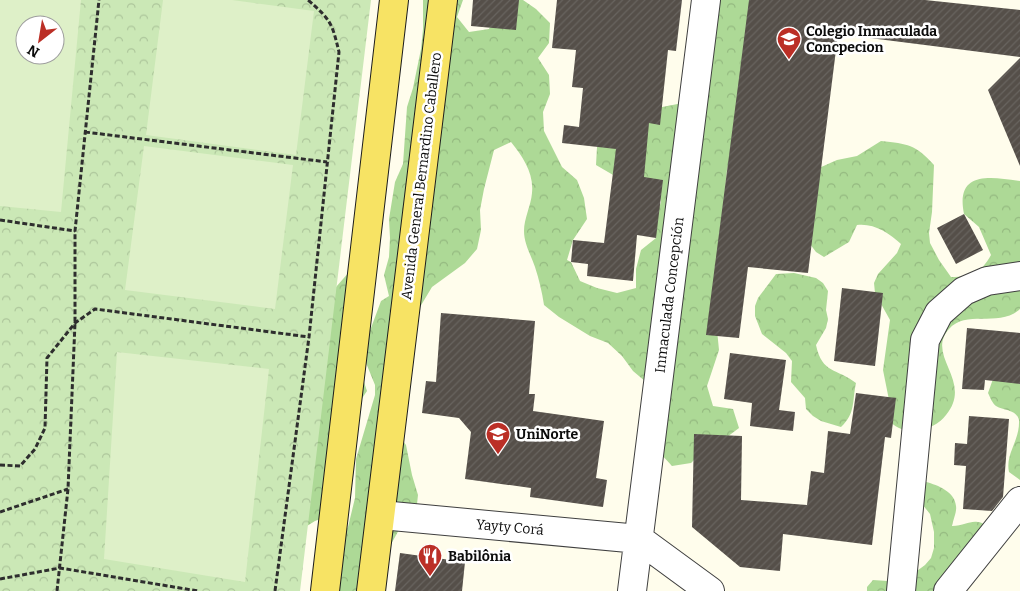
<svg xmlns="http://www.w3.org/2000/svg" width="1020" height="591" font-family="Bitter,serif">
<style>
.forest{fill:url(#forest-crowns)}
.park{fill:url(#park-crowns);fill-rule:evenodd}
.pitch{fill:#def0c8;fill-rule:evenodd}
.building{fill:url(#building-hatch)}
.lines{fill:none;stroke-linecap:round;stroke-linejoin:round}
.minor-casing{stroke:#3f3f3f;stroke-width:30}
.major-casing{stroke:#1d1d1d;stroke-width:30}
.path{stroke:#2e2e2e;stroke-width:3;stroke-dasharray:5 2.5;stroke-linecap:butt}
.minor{stroke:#fff;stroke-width:28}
.major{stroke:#f7e364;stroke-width:28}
.labels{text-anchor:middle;stroke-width:5;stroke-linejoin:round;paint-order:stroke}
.poi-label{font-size:14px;font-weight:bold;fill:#0c0c0c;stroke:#fff;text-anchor:start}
.street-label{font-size:14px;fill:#0c0c0c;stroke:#fff}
</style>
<defs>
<pattern id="forest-crowns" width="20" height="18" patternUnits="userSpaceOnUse" patternTransform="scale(1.25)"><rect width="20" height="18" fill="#add996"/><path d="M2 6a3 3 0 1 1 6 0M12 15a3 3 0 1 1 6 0" fill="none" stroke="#94b980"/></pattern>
<pattern id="park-crowns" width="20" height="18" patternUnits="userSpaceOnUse" patternTransform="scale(1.25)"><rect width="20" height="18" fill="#cbe8b6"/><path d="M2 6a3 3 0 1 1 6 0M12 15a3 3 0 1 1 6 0" fill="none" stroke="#adc69b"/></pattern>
<pattern id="building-hatch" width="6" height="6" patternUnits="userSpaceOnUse" patternTransform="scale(1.25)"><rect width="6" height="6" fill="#554f49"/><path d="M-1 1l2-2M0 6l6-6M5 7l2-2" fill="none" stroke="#68645f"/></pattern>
</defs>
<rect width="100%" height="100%" fill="#fffdec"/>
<path class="forest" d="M423,0H463L457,17L469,32L489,29L496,12L516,0H523L536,9L550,23L549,43L538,58L549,75L550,94L543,112L544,131L562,167L577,180L584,198L587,219L573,240L567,260L571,262L580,281L597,288L617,293L636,288V269L641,250L656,238L655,220L661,202L657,183L620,179L596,165L597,147L657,108L693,101L707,0H751L732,149L727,170L725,190L717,330L719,350L707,386L713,406L733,409L739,428L723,440L704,450L691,463L672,466L660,453L646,382L633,371L622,356L608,343L590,336L559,317L544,305C542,292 539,279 535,267C531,255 524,244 524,231C524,218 531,206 532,193C534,173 523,157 511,142L494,150L484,189L480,210L481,230L477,249L465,263L432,287L414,317L400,437L406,445L412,475L418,495L417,504L400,528L390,546L374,591H339L338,581L343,535L348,527L355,498L356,459L375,395V385L364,358L368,336L381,301L389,296L384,275L389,257L390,238L389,219L395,182L403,164L407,107L413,88L421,49L423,29Z
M881,141C908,144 915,144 934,165L932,212L929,233L930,243L939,260L951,277C972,277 980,274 991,255L979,227L964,214C955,170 991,177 1020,181V309C999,328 966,309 949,329C925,356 974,381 946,415C939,424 929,429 917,430C903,431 897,429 887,419L889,400L883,370L890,320L875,293L874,283L878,274L897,253L901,244C889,233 874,223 857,225L849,242L824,257L816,252L810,244L819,168L837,160L857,156Z
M350,271L363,379L367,391L330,446L325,464L349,478L334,514L315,521L302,529L336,287Z
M794,273L816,278L823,283L828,291L826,310L828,319L826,328L816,345C822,374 837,368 856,383C852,401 856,413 841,427L821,421L813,416L806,409L805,398L791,382L792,361L786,353L762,334L755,316V306L758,298L776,274Z
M1020,377V480L1009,472C1005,454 1020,441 1019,420C1016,409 1004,411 996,406C992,403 990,397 988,393L993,379Z
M926,482C938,485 955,492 956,506C957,512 953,520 952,526C969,526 972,516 989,527L943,591H867V587L873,580L902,582L925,565L931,558L934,548V532L930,514L918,499L919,489Z"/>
<path class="park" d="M0,0H371L300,591H0ZM25,25H55V55H25Z"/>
<path class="pitch" d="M0,0H81L61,212L0,206ZM25,25H55V55H25Z
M163,0H232L314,11L296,155L146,135Z
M144,146L293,165L275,309L125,290Z
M117,352L269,369L245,582L104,559Z"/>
<path class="building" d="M473,0H519L516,30L471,26Z
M557,0H682L676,51L668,50L660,125L649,123L644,177L663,180L656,238L637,235L633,281L587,276L588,264L571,262L573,240L604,243L616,149L562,143L564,125L579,127L583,88L572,87L576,50L552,48Z
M749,0H925L1020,10V57L838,34L808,273L748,267L739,338L706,335Z
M1020,58V166L988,90Z
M964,214L983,250L956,264L937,228Z
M842,288L883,293L875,366L834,361Z
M441,313L535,321L529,394H535L533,411L604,421L596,478L607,480L603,507L530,497L531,488L465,479L471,432L459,418L422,413L426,381L436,382Z
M967,328L1020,333V384L985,380L984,390L962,389Z
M730,353L786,360L779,410L795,412L793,431L750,426L752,403L724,399Z
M856,393L896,398L891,438L885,437L872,545L783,534L780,571L740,567L692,527L694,434L742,436L741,500L807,505L811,471L824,473L828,431L850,434Z
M969,416L1009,419L1003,497L992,511L963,509L966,466L954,465L955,443L967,444Z
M400,553L465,562L462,591H395Z"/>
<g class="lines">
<defs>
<path id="minor" d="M381,515L639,539L710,591
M632,591L706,0
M901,591L925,340L939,313L964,291L987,281L1020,276
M948,591L1020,501"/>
<path id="major" d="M325,591L394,0
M371,591L443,0"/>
</defs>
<use href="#minor" class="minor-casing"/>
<use href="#major" class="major-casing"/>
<path class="path" d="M85,132L327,162
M0,220L75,231
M0,465L20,466L35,449L45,428L47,358L75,323L95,309L309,337
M0,512L68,489
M0,579L60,568L198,591
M57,591L68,489L75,323V231L99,0
M275,591L309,337L339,52C332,23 331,20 308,0"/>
<use href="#minor" class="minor"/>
<use href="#major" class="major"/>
</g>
<defs>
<symbol id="school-pin" viewBox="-11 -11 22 30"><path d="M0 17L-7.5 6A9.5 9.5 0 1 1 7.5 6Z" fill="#bb2f26" stroke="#fff"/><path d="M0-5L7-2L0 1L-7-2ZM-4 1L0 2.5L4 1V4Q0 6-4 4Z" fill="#fff"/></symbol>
<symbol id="university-pin" viewBox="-11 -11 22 30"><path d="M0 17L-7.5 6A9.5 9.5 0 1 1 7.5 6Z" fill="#bb2f26" stroke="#fff"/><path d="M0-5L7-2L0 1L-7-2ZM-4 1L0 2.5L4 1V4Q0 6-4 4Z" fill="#fff"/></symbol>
<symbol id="restaurant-pin" viewBox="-11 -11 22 30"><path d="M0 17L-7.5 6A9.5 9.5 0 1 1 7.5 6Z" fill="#bb2f26" stroke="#fff"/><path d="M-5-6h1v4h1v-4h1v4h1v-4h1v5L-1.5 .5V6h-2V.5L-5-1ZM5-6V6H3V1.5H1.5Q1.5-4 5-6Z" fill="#fff"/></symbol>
</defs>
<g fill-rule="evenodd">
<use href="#school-pin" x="775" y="25" width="28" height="38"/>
<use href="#university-pin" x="484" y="420" width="28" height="38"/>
<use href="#restaurant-pin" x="416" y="542" width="28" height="38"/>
</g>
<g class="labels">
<g class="poi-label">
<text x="806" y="36">Colegio Inmaculada<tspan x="806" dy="16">Concpecion</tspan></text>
<text x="516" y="439">UniNorte</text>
<text x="448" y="561">Babilônia</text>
</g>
<g class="street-label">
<text transform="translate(421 176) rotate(-83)" y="5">Avenida General Bernardino Caballero</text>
<text transform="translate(669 295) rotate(-83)" y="5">Inmaculada Concepción</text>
<text transform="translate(510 527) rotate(5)" y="5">Yayty Corá</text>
</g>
</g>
<g transform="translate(40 40) rotate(211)"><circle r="24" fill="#ffffff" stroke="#9e9e9e"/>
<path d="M0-4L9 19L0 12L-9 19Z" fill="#bb2f26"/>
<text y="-8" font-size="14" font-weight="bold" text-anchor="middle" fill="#0c0c0c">N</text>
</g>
</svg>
